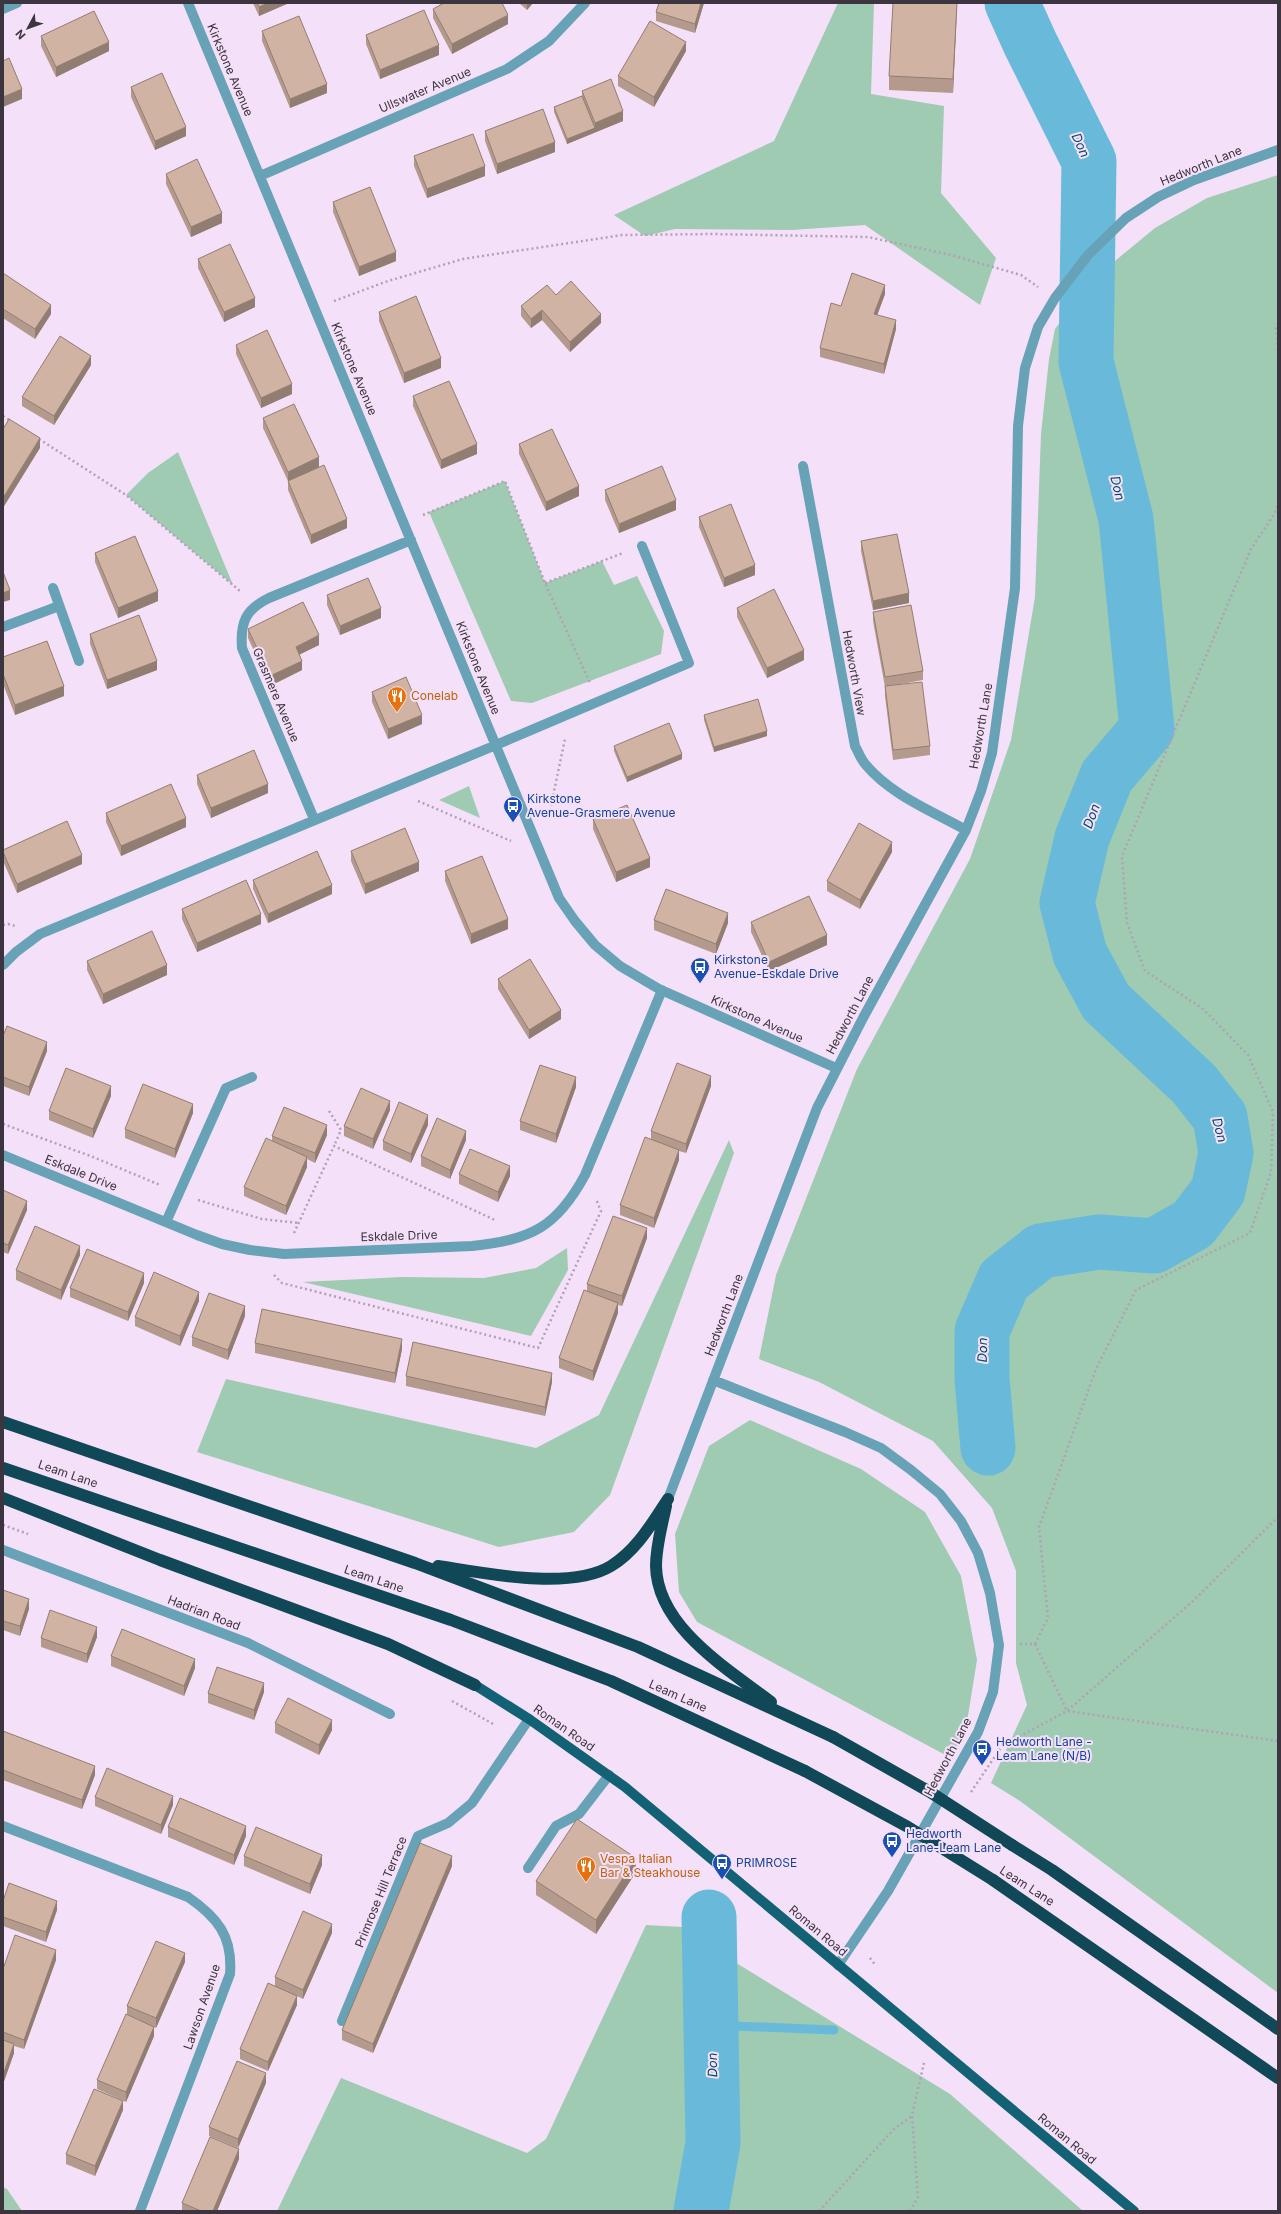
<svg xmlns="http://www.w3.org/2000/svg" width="1281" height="2214" font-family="Inter,sans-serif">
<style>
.green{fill:#9ecbb1}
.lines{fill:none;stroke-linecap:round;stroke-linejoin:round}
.stream{stroke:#69bada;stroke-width:9}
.river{stroke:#69bada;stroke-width:55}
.path{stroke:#b1a1b5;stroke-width:2.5;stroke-dasharray:2 3;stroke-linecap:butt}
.minor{stroke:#67a2b6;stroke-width:10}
.major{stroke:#136175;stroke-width:10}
.highway{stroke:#104857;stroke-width:12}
.highway-bridge{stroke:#104857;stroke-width:12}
.wall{fill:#b49a8c}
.shaded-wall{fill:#927d72}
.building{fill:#d1b3a3;stroke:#927d72}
.labels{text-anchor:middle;stroke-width:4;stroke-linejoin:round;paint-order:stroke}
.street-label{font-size:12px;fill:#3c343e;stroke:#f5e0fa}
.food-label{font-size:12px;fill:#c56008;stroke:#f5e0fa;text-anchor:start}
.transit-label{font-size:12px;fill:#164399;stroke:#f5e0fa;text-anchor:start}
.water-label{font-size:13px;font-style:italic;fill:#00495f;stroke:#f5e0fa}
</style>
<rect width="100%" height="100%" fill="#f5e0fa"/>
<path class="green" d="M838,3H874L871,94L944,106L941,193L996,258L980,305L865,225L792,230L675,229L645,236L614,215L774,141Z
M1278,175V1993L1020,1801L991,1783L1027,1705L1016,1663V1571L992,1508L933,1441L819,1382L759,1359L776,1275L857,1069L970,859L1011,740L1035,597L1041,434L1049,359L1055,329L1093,279L1155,228L1207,198Z
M178,452L233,585L126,495L148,473Z
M505,481L545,583L602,561L614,585L637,576L664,631L661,654L532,703L511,701L429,512Z
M469,786L480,818L439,800Z
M729,1140L734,1153L610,1495L574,1532L499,1547L197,1452L226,1379L536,1448L599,1415Z
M567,1248L568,1270L531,1336L303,1282L402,1277L484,1278L536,1268Z
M750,1420L861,1469L925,1512L961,1576L977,1660L966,1728L951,1758L697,1622L679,1592L675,1534L709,1446Z
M646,1925L682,1927L718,1933L715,1950L950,2094L1083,2211H277L341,2078L527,2153L546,2139Z
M3,2187L7,2189L22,2211H3Z"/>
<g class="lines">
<path class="stream" d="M710,2025L834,2030"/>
<path class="river" d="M988,1448L982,1379V1331L1004,1280L1041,1251L1099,1242L1154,1246L1193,1224L1218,1191L1226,1153L1220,1117L1194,1084L1106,1002L1080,954L1067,903L1082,838L1107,776L1147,729L1126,519L1086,362L1089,161L1030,43L1012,3
M701,2211L713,2143L709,1917"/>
<path class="path" d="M334,301L388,281L463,259L622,235L713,234L868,237L951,255L1021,275L1038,287
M1278,323L1276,328L1278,353
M3,416L11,421
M39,439L126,495L240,591
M423,515L505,481L545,583L590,683
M545,583L623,553
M418,801L511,841
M549,815L565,739
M3,925L8,924L16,926
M329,1111L341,1130L334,1146
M3,1124L93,1157L160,1185
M198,1200L262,1219L299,1223
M294,1233L334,1146L495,1220
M274,1275L282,1283L538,1348L601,1211L596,1199
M3,1525L28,1534
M1020,1644H1035L1048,1618L1039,1527L1096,1369L1136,1290L1250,1233L1271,1172L1273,1112L1248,1055L1202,1008L1145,971L1127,923L1122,856L1251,549L1275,513L1278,503
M1035,1644L1067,1711L1278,1741
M452,1701L495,1725
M971,1792L1002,1746L1067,1711L1193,1601L1278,1517
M870,1958L876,1966
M819,2211L895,2128L912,2116
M910,2211L918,2197L912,2115L924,2063"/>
<path class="minor" d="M188,3L559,898L575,921L595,945L620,966L659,989L836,1068
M3,9L17,3
M260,176L507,69L549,41L585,3
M803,466L855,746C859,753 861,760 866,765C891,795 932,811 966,830
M53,588L79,661
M3,627L59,606
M314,819L242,648C240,622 246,609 269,598L411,540
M3,965L16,952L40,934L496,745L689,663L642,546
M3,1155L197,1235L222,1244L250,1250L284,1254L472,1246C531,1240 557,1227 585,1175L662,990
M166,1222L226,1088L252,1077
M713,1380L845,1432L881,1448L911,1470L940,1494L961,1521L978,1553L990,1593L999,1645L993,1692L978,1732L888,1891L838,1965
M668,1499L817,1108L863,1018L966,830L981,791L992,753L1015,588L1018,426L1025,368L1038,327L1055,298L1088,255L1126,218L1158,197L1194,180L1278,150
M3,1550L248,1643L390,1714
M3,1826L188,1897C217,1917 233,1936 230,1974L140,2211
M528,1868L556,1826L579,1814L609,1775
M342,2021L418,1836L448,1823L472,1803L529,1719"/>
<path class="major" d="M475,1685L529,1719L625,1787L1134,2211"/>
<path class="highway" d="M3,1422L415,1563L638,1647L833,1737
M3,1468L451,1620L611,1681L805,1771
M3,1498L160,1560L388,1644L475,1685
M666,1506C662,1525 656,1546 656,1566C657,1627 728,1669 771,1702
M438,1566C484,1573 570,1591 611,1566C637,1550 652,1523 668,1499
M1012,1845L1052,1870L1278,2029
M993,1880L1278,2078"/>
<path class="highway-bridge" d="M833,1737L930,1792L1012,1845
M805,1771L908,1827L993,1880"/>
</g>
<path class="wall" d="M253,3H289L259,16Z
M519,3H533L527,10Z
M659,3H704L695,33L656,21V12Z
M957,3L953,93L889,90V76Z
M433,9L508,24L452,54L433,18Z
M262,31L327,93L290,108L262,41Z
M366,35L439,55L380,79L366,44Z
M41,36L109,51L56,77L41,46Z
M686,51L654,107L618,86V76Z
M131,87L186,136L155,150L131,97Z
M582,91L623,121L567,144L554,112V107L582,96Z
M485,131L555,152L497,174L485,141Z
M414,156L485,176L427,198L414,166Z
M166,174L222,223L191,237L166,184Z
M333,202L396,261L359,276L333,212Z
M198,259L255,307L224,322L198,268Z
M3,273L51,314L35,339L3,318Z
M885,294L877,315L896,329L884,374L820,357V348L841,306Z
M556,295L601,323L570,352L542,320L531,328L521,316V306Z
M379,312L441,368L404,383L379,321Z
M236,345L292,394L261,408L236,354Z
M91,365L54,425L22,406V397Z
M413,396L477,454L441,469L413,406Z
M263,418L319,467L307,473L347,528L311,544L288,490V481L263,428Z
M519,444L579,496L546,511L519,454Z
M605,490L676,510L619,533L605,500Z
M699,517L755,575L724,587L699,527Z
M861,541L909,603L873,610L861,551Z
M95,553L158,601L118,618L95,562Z
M327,595L381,618L340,635L327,605Z
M737,608L804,660L767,678L737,617Z
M873,612L923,671V680L890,686L930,746V755L893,760L885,696V687L873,621Z
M248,629L319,645L299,655L302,670L270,686L248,638Z
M90,634L157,670L107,689L90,644Z
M3,657L64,696L15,715L3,684Z
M372,692L422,724L388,739L372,702Z
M704,715L767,736L714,752L704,720Z
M614,746L682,759L627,782L614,751Z
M197,775L268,793L211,818L197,784Z
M106,813L186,827L121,856L106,822Z
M593,819L650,867L616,882L593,829Z
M3,850L82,864L17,893L3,861Z
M351,851L419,871L365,894L351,861Z
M892,852L860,909L827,891V881Z
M445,871L508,929L471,944L445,881Z
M253,880L332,894L268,923L253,889Z
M182,909L261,924L197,952L182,919Z
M654,920L728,923L716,954L654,930Z
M751,922L827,945L769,971L751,932Z
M87,961L167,975L103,1004L87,970Z
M498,979L561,1019L529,1039L498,989Z
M3,1036L47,1051L29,1096L3,1086Z
M711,1086L686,1153L679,1151V1160L654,1228L620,1215V1205L651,1139V1131Z
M576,1087L556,1143L520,1130V1121Z
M111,1096L93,1138L49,1120V1111Z
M390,1110L373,1149L344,1136V1126Z
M193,1113L175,1158L125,1138V1129Z
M428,1125L411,1163L383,1150V1141Z
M327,1135L315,1163L307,1159V1167L286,1215L244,1196V1187L272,1141V1136Z
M466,1140L450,1179L421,1166V1156Z
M459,1174L510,1176L498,1202L459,1184Z
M3,1190L27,1210L8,1254L3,1252Z
M647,1238L622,1306L618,1305V1313L593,1381L559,1368V1358L587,1292V1284Z
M80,1255L61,1300L16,1280V1270Z
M144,1283L128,1321L70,1297V1288Z
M199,1301L180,1346L135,1326V1317Z
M245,1316L228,1360L192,1346V1337Z
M255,1343L402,1349L395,1383L255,1353Z
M406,1376L552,1382L545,1416L406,1386Z
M3,1590L29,1609L20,1636L3,1630Z
M97,1637L87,1663L41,1647V1638Z
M111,1656L195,1668L184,1696L111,1666Z
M264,1692L254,1720L208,1703V1693Z
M275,1723L332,1730L319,1755L275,1733Z
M3,1731L95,1775L82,1809L3,1780Z
M95,1797L173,1805L161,1834L95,1806Z
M168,1827L246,1836L234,1865L168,1837Z
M244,1856L322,1865L310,1894L244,1866Z
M452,1866L373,2053L342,2040V2030Z
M636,1872L596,1934L536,1895V1881Z
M3,1901L57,1910L46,1942L3,1926Z
M332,1933L303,1999L297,1996V2005L268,2071L240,2059V2049L275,1986V1977Z
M56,1960L24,2049L14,2046V2053L3,2084V1969Z
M185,1962L156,2028L154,2027V2036L126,2102L97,2089V2080L127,2015V2006Z
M266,2083L238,2148L209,2136V2127Z
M123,2110L95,2176L66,2164V2154Z
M239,2159L217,2211H182V2203Z"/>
<path class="shaded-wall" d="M268,3H289L259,16V7Z
M527,3H533L527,10Z
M701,3H704L695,33V24Z
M957,3V8L953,93V79Z
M508,15V24L452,54V44Z
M109,42V51L56,77V67Z
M686,42V51L654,107V97Z
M439,45V55L380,79V70Z
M327,84V93L290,108V99Z
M22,89V99L3,107V97Z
M623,111V121L567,144V139L595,128V123Z
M186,127V136L155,150V141Z
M555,142V152L497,174V164Z
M485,166V176L427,198V189Z
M222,213V223L191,237V227Z
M396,252V261L359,276V267Z
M885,285V294L874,324V314Z
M255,298V307L224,322V312Z
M51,305V314L35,339V329Z
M542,310V320L531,328V319Z
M601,314V323L570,352V342Z
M896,320V329L884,374V364Z
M91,356V365L54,425V416Z
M441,358V368L404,383V373Z
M292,384V394L261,408V398Z
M40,438V448L3,508V498Z
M477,444V454L441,469V460Z
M319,457V467L288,482V472Z
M579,486V496L546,511V502Z
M676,500V510L619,533V524Z
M347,519V528L311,544V535Z
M755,565V575L724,587V578Z
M10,590V600L3,602V593Z
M158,591V601L118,618V608Z
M909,593V603L873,610V601Z
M381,608V618L340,635V626Z
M319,635V645L296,656V647Z
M804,650V660L767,678V668Z
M157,661V670L107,689V680Z
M302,661V670L270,686V676Z
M64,686V696L15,715V705Z
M422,715V724L388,739V729Z
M767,731V736L714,752V747Z
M682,754V759L627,782V777Z
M268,784V793L211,818V808Z
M186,818V827L121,856V846Z
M892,842V852L860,909V900Z
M82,855V864L17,893V884Z
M650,858V867L616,882V872Z
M419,862V871L365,894V884Z
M332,885V894L268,923V914Z
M728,913V923L716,954V944Z
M261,914V924L197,952V943Z
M508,919V929L471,944V934Z
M827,935V945L769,971V962Z
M167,965V975L103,1004V994Z
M561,1010V1019L529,1039V1030Z
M47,1042V1051L29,1096V1087Z
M711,1076V1086L686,1153V1144Z
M576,1077V1087L556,1143V1134Z
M111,1086V1096L93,1138V1129Z
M390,1101V1110L373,1149V1139Z
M193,1104V1113L175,1158V1149Z
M428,1115V1125L411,1163V1154Z
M327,1125V1135L315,1163V1153Z
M466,1131V1140L450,1179V1170Z
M679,1150V1160L654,1228V1218Z
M307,1157V1167L286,1215V1206Z
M510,1166V1176L498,1202V1192Z
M27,1201V1210L8,1254V1245Z
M647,1228V1238L622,1306V1296Z
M80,1246V1255L61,1300V1290Z
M144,1273V1283L128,1321V1312Z
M199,1292V1301L180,1346V1336Z
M618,1303V1313L593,1381V1371Z
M245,1306V1316L228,1360V1350Z
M402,1339V1349L395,1383V1373Z
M552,1373V1382L545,1416V1407Z
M29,1599V1609L20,1636V1626Z
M97,1627V1637L87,1663V1654Z
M195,1659V1668L184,1696V1686Z
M264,1683V1692L254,1720V1710Z
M332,1720V1730L319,1755V1745Z
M95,1766V1775L82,1809V1800Z
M173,1796V1805L161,1834V1825Z
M246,1826V1836L234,1865V1855Z
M322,1855V1865L310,1894V1884Z
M452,1856V1866L373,2053V2044Z
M4,1858V1868L3,1870V1861Z
M636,1858V1872L596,1934V1920Z
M57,1901V1910L46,1942V1932Z
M332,1924V1933L303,1999V1990Z
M56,1950V1960L24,2049V2040Z
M185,1953V1962L156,2028V2018Z
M297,1996V2005L268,2071V2062Z
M154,2027V2036L126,2102V2092Z
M14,2044V2053L3,2084V2075Z
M266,2073V2083L238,2148V2139Z
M123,2101V2110L95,2176V2166Z
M239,2149V2159L217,2211H213Z"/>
<path class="building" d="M257,3H268L259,7Z
M444,3H502L508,15L452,44L433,9Z
M659,3H701L695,24L656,12Z
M893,3H957L953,79L889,76Z
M424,10L439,45L380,70L366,35Z
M94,11L109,42L56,67L41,36Z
M299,16L327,84L290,99L262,31Z
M650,21L686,42L654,97L618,76Z
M9,58L22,89L3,97V61Z
M162,73L186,127L155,141L131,87Z
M611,79L623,111L595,123L582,91Z
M582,96L595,128L567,139L554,107Z
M543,109L555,142L497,164L485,131Z
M473,134L485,166L427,189L414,156Z
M197,159L222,213L191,227L166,174Z
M370,187L396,252L359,267L333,202Z
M230,244L255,298L224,312L198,259Z
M3,273L51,305L35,329L3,309Z
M852,273L885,285L874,314L896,320L884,364L820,348L831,303L841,306Z
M571,281L601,314L570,342L542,310L531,319L521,306L547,285L556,295Z
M416,296L441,358L404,373L379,312Z
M267,330L292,384L261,398L236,345Z
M60,336L91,356L54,416L22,397Z
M449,381L477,444L441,460L413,396Z
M294,404L319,457L288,472L263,418Z
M9,419L40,438L3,498V429Z
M552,429L579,486L546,502L519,444Z
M324,465L347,519L311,535L288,481Z
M662,466L676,500L619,524L605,490Z
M731,504L755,565L724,578L699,517Z
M897,534L909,593L873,601L861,541Z
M135,536L158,591L118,608L95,553Z
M3,572L10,590L3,593Z
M368,578L381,608L340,626L327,595Z
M774,589L804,650L767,668L737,608Z
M303,602L319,635L296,647L302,661L270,676L248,629Z
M911,605L923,671L885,677L873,612Z
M139,615L157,661L107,680L90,634Z
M47,641L64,686L15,705L3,674V657Z
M406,677L422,715L388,729L372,692Z
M922,682L930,746L893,750L885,686Z
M758,699L767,731L714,747L704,715Z
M669,723L682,754L627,777L614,746Z
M254,750L268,784L211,808L197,775Z
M171,784L186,818L121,846L106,813Z
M627,805L650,858L616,872L593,819Z
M67,821L82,855L17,884L3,852V850Z
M859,823L892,842L860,900L827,881Z
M405,828L419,862L365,884L351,851Z
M317,851L332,885L268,914L253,880Z
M482,856L508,919L471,934L445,871Z
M246,880L261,914L197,943L182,909Z
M666,889L728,913L716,944L654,920Z
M809,896L827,935L769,962L751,922Z
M152,931L167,965L103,994L87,961Z
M530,959L561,1010L529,1030L498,979Z
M7,1026L47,1042L29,1087L3,1077V1036Z
M677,1063L711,1076L686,1144L651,1131Z
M540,1065L576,1077L556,1134L520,1121Z
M66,1068L111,1086L93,1129L49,1111Z
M143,1084L193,1104L175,1149L125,1129Z
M361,1088L390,1101L373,1139L344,1126Z
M399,1102L428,1115L411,1154L383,1141Z
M284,1107L327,1125L315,1153L272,1136Z
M437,1118L466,1131L450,1170L421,1156Z
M645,1137L679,1150L654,1218L620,1205Z
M266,1138L307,1157L286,1206L244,1187Z
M470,1149L510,1166L498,1192L459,1174Z
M3,1190L27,1201L8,1245L3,1243Z
M613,1216L647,1228L622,1296L587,1284Z
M35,1226L80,1246L61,1290L16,1270Z
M87,1249L144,1273L128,1312L70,1288Z
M154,1272L199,1292L180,1336L135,1317Z
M584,1290L618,1303L593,1371L559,1358Z
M209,1293L245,1306L228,1350L192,1337Z
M262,1309L402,1339L395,1373L255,1343Z
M413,1342L552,1373L545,1407L406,1376Z
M3,1590L29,1599L20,1626L3,1621Z
M50,1610L97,1627L87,1654L41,1638Z
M122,1629L195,1659L184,1686L111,1656Z
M217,1667L264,1683L254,1710L208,1693Z
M288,1698L332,1720L319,1745L275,1723Z
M3,1731L95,1766L82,1800L3,1770Z
M107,1768L173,1796L161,1825L95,1797Z
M180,1798L246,1826L234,1855L168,1827Z
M577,1819L636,1858L596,1920L536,1881Z
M256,1827L322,1855L310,1884L244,1856Z
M420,1843L452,1856L373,2044L342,2030Z
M9,1883L57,1901L46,1932L3,1917V1901Z
M303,1911L332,1924L303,1990L275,1977Z
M15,1935L56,1950L24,2040L3,2032V1969Z
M156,1941L185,1953L156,2018L127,2006Z
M268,1983L297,1996L268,2062L240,2049Z
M126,2014L154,2027L126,2092L97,2080Z
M3,2040L14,2044L3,2075Z
M237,2061L266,2073L238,2139L209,2127Z
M94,2089L123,2101L95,2166L66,2154Z
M210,2137L239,2149L213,2211H201L182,2203Z"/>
<defs>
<symbol id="restaurant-pin" viewBox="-11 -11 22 30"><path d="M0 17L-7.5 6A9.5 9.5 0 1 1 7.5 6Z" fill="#e8710a" stroke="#f5e0fa"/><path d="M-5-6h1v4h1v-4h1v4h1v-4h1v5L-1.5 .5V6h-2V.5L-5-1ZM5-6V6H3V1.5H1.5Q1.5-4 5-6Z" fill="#fff"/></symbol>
<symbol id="bus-pin" viewBox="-11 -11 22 30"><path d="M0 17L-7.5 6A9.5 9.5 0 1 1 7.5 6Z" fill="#1a4fb4" stroke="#f5e0fa"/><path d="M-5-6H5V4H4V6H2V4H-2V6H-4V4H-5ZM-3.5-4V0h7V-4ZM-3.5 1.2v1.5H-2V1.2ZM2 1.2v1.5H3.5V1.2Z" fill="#fff"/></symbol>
</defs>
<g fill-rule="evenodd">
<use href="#restaurant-pin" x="386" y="685" width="22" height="30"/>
<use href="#bus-pin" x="502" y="795" width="22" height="30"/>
<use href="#bus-pin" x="689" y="956" width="22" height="30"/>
<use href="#bus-pin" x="971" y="1738" width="22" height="30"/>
<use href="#bus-pin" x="881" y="1830" width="22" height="30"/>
<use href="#bus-pin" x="711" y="1852" width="22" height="30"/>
<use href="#restaurant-pin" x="575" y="1855" width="22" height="30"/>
</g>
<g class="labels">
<g class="street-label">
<text transform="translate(230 70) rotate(67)" y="4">Kirkstone Avenue</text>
<text transform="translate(425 90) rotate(-23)" y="4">Ullswater Avenue</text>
<text transform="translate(1201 166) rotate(-22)" y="4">Hedworth Lane</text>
<text transform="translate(354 369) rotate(67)" y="4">Kirkstone Avenue</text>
<text transform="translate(478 668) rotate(68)" y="4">Kirkstone Avenue</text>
<text transform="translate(854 673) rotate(80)" y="4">Hedworth View</text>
<text transform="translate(276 695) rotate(67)" y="4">Grasmere Avenue</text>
<text transform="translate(981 726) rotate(-80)" y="4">Hedworth Lane</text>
<text transform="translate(850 1015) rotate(-62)" y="4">Hedworth Lane</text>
<text transform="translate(757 1019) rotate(24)" y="4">Kirkstone Avenue</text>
<text transform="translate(81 1173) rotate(22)" y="4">Eskdale Drive</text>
<text transform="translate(399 1236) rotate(-2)" y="4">Eskdale Drive</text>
<text transform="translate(724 1315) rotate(-69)" y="4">Hedworth Lane</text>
<text transform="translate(68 1474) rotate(19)" y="4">Leam Lane</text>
<text transform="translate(374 1579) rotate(19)" y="4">Leam Lane</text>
<text transform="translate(204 1613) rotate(21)" y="4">Hadrian Road</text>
<text transform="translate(678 1696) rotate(24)" y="4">Leam Lane</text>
<text transform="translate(564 1728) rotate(35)" y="4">Roman Road</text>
<text transform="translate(948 1757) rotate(-62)" y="4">Hedworth Lane</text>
<text transform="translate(1027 1886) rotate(33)" y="4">Leam Lane</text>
<text transform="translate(381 1892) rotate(-68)" y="4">Primrose Hill Terrace</text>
<text transform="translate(818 1931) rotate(40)" y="4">Roman Road</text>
<text transform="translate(202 2007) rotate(-71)" y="4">Lawson Avenue</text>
<text transform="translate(1067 2139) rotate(40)" y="4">Roman Road</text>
</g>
<g class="food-label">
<text x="411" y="700">Conelab</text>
<text x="600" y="1863">Vespa Italian<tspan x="600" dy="14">Bar &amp; Steakhouse</tspan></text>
</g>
<g class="transit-label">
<text x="527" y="803">Kirkstone<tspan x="527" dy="14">Avenue-Grasmere Avenue</tspan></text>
<text x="714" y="964">Kirkstone<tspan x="714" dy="14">Avenue-Eskdale Drive</tspan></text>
<text x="996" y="1746">Hedworth Lane -<tspan x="996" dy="14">Leam Lane (N/B)</tspan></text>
<text x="906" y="1838">Hedworth<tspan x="906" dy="14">Lane-Leam Lane</tspan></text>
<text x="736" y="1867">PRIMROSE</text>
</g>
<g class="water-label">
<text transform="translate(1081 145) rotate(65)" y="5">Don</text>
<text transform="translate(1118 488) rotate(76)" y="5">Don</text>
<text transform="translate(1091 816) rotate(-69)" y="5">Don</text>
<text transform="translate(1220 1130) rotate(75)" y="5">Don</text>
<text transform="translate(982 1350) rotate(-89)" y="5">Don</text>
<text transform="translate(712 2065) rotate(-91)" y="5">Don</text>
</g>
</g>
<rect width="1281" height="2214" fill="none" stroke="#3c343e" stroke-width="8"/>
<g transform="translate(28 28) rotate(229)" stroke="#f5e0fa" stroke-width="3" paint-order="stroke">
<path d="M0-3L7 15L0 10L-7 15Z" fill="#3c343e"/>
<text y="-6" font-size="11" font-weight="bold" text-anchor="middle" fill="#3c343e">N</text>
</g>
</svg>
